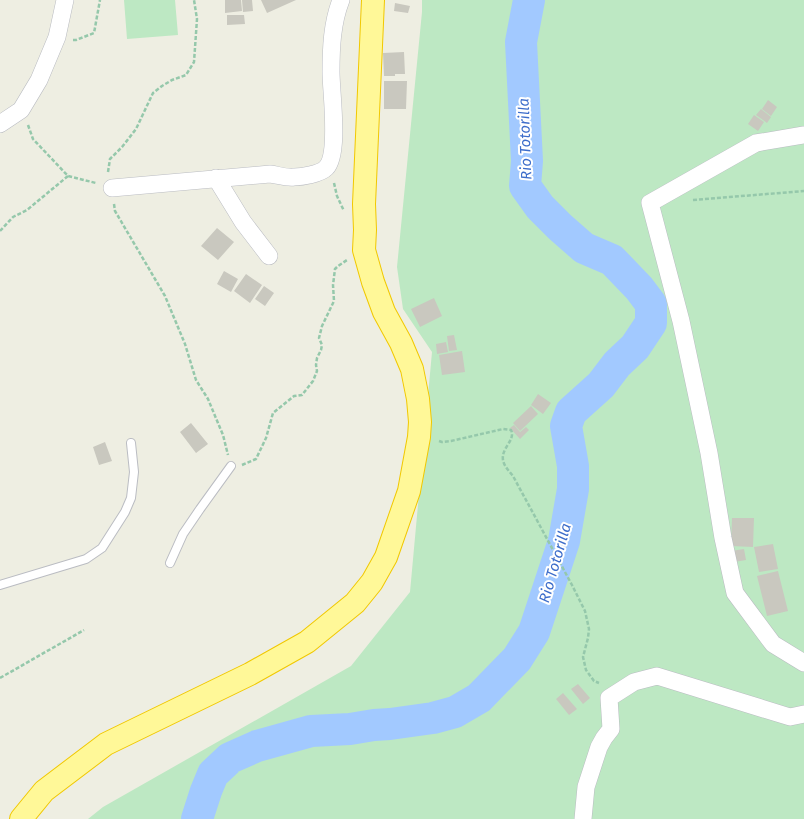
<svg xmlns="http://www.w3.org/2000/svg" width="804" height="819" font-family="'Fira Sans',sans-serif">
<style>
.green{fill:#bde8c3}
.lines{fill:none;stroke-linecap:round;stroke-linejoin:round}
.river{stroke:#a2c9ff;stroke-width:32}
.building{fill:#c9c8bf}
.service-casing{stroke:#babcc2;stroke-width:10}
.minor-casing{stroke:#babcc2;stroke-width:18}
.trunk-casing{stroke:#f1c800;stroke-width:24}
.path{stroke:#95c8ab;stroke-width:2.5;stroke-dasharray:4 2;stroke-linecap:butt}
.service{stroke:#fff;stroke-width:8}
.minor{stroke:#fff;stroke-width:17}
.trunk{stroke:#fff898;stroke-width:22}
.labels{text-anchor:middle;stroke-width:4;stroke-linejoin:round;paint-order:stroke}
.water-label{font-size:15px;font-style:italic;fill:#3d6dca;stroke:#fff}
</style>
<rect width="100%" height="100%" fill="#eeeee2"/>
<path class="green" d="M124,0H175L178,35L127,39Z
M422,0H804V819H88L103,807L351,666L410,592L432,352L403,309L397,267L422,12Z"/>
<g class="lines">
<path class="river" d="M197,819L206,791L213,774L230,758L257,746L311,731L350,729L374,725L390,724L433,718L455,712L479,698L517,659L534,632L564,541L573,489V466L566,426L571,412L601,385L617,364L635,347L651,323V304L639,288L612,260L584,248L560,227L540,207L525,186L527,161L521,42L529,0"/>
</g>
<path class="building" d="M225,0H241L242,11L225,13Z
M242,0H252L253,11L243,12Z
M261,0H296L267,13Z
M395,3L410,6L408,13L394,11Z
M227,15H244L245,24L227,25Z
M404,52L405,74H395V76H384L383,53Z
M384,81H407L406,109H384Z
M768,100L777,107L771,116L762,109Z
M761,109L771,117L767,123L756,115Z
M754,115L764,122L758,131L748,124Z
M217,228L234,242L218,260L201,246Z
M224,271L238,279L231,292L217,284Z
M246,274L262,285L250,303L234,291Z
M264,286L274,293L265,306L255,299Z
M434,298L442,316L420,327L411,309Z
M454,335L457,350L449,351L447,336Z
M446,342L448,352L437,354L436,344Z
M462,351L465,372L442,375L439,355Z
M538,394L551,403L543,414L531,405Z
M531,406L538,414L520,431L513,423Z
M191,423L208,444L196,453L180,432Z
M514,425L520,432L526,427L529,430L520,439L510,428Z
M105,442L112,461L99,465L93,447Z
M732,518H754L753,547L731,546Z
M773,544L778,569L759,572L754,547Z
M744,549L746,560L734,562L731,551Z
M778,571L788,611L767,616L757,576Z
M578,684L590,698L583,704L571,689Z
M563,693L577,709L569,715L556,699Z"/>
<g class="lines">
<defs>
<path id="service" d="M170,563L183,534L200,509L231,466
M0,585L86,559L102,548L125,512L131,498L134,472L131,443"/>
<path id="minor" d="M0,124L21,110L39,80L57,37L65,0
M804,135L756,143L650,203L681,321L709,453L723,538L735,593L773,644L804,663
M216,178L243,222L269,256
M112,188L270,174C278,175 286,178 294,177C302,177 320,174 326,168C340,154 331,93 331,72C331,48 332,23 341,0
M583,819L586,787L599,747L604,738L611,729L609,698L634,682L657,676L790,717L804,714"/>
<path id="trunk" d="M21,819L44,791L106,744L250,674L307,642L355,603L372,582L386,557L409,491L419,437L420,422L418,399L412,369L401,343L384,312L373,282L364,250L365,230L364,204L373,0"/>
</defs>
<use href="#service" class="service-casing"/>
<use href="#minor" class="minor-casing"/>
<use href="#trunk" class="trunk-casing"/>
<path class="path" d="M73,40H76L94,33L100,0
M28,125L33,139L68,176L96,183
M108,172L110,159L122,147L136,129L153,93L162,86L172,80L186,75L194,62L197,19L194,0
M334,183L337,196L344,211
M693,200L804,191
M114,204L115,211L165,296L185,344L196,380L208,399L223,435L228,455
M0,231L13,217L27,210L68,176
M439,441L442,442L451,441L503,429L511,430C516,440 501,448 503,460C504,466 509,471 513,476L572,585L585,611L589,629L588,638L583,657L586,670L594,681L599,683
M242,465L256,459L266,438L273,413L294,396L302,395L313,381L317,371L316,365L317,358L321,350L322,345L319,338L322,326L334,301L333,285L335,269L338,266L347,260
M0,678L84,630"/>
<use href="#service" class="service"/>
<use href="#minor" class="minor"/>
<use href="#trunk" class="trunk"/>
</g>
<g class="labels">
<g class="water-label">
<text transform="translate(525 139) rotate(-92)" y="5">Rio Totorilla</text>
<text transform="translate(555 563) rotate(-74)" y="5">Rio Totorilla</text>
</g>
</g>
</svg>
